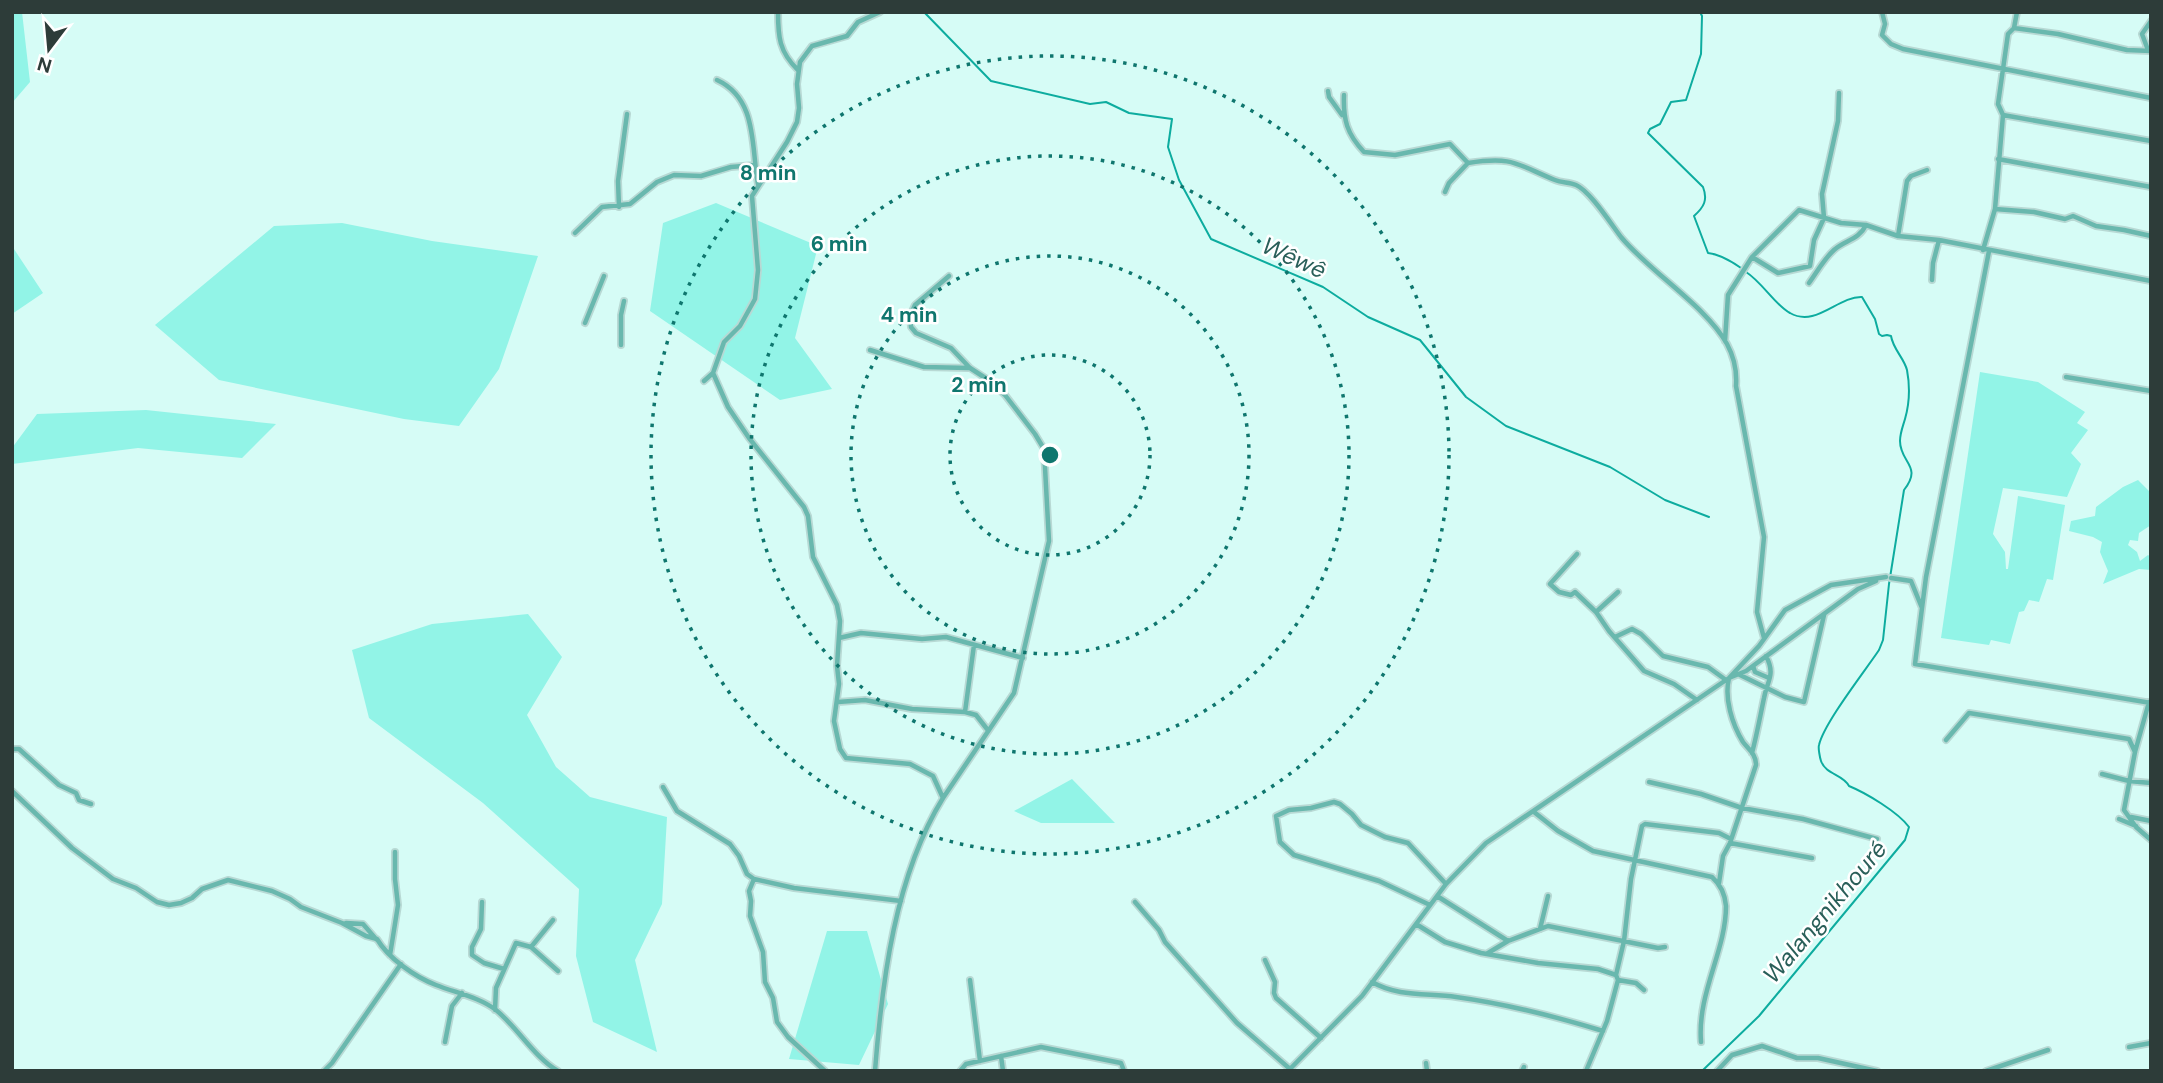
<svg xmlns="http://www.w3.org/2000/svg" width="2163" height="1083" font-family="'DM Sans',sans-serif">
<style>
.green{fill:#92f4e7}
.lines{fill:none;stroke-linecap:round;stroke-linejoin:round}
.stream{stroke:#0dac9f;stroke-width:2}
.minor-casing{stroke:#b8d9d4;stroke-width:8}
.minor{stroke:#69b8ae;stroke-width:4.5}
.ring{fill:none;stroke:#0f766e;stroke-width:3.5;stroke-dasharray:3.5 7}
.labels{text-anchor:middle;stroke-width:5;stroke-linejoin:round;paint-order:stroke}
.water-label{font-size:24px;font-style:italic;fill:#295f59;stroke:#fff}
.centre{fill:#0f766e;stroke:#fff;stroke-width:3.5}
.ring-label{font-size:21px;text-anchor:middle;font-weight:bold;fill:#0f766e;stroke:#fff;stroke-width:5;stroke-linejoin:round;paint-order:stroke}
</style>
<rect width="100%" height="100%" fill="#d6fcf6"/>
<path class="green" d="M12,12H22L30,82L12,103Z
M716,203L818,246L795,338L832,389L780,400L650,311L663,223Z
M342,223L432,241L538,256L499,369L459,426L404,419L219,380L155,325L274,226Z
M12,246L43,293L12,314Z
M1980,372L2038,382L2085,412L2077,423L2088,430L2071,453L2081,464L2067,497L2003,488L1993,534L2005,552L2006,569H2008L2018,496L2065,505L2053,580L2047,579L2039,602L2029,600L2024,611L2019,612L2010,644L1991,640L1989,645L1941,638Z
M146,410L276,424L242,458L138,448L12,464V448L37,414Z
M2138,480L2151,493V525L2139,533L2138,541L2130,540L2128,545L2137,552L2140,561L2148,555L2151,557V570L2139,569L2103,584L2108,571L2100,552L2102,542L2093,537L2069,531L2071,521L2095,516L2096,507L2123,487Z
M528,614L562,657L527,715L556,767L590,797L667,817L662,904L635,960L657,1052L593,1022L576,956L579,889L483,803L369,718L352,650L432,624Z
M1072,779L1115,823H1041L1014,811Z
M827,931H867L888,1004L859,1065L789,1059Z"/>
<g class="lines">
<path class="stream" d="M924,12L991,81L1090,104L1106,102L1129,113L1172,119L1168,147L1179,180L1211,239L1323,287L1368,317L1420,340L1466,397L1506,426L1610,467L1665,500L1709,517
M1700,12L1702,16L1701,54L1686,100L1671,102L1660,124L1650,129L1648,133L1703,187C1708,200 1704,207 1694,216L1708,253C1719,254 1731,261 1741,268
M1702,1071L1759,1016L1905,840L1909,827C1898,812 1866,793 1849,786C1843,774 1826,775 1821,761C1820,758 1818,748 1819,745C1824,723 1865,671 1879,650L1883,640L1889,584L1904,490C1923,466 1900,463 1900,441C1900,433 1903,426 1905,419C1909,405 1910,386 1907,370C1904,358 1893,349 1891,336L1887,335L1882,336L1879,334L1875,319L1862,297C1838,296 1816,328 1790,313C1775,305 1762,282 1746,272"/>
<defs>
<path id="minor" d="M778,12C778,36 779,52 798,70
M1882,12L1885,24L1882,35L1891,44L1903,49L2151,98
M2017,12L2014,28L2008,34L1998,104L2003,115L2151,141
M2014,28L2058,34L2127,50L2151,51
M2148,50L2142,34L2151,21
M717,80C758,99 751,147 758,184
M1328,91L1329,97L1342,115
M1344,95C1343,120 1347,134 1364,152L1395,155L1450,144L1468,163C1513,156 1516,164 1555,180C1562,183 1569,182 1576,185C1590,191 1611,224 1621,237C1650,272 1707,307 1727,344C1734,357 1737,372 1736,386L1764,537L1757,612L1764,638
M1998,159L2151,187
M1445,192L1449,183L1468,163
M619,207L618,181L627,114
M1995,209L2034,212L2065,219L2073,216L2096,226L2124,230L2151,236
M575,233L602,207L630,204L657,182L674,175L701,176L731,167L755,165
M1898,236L1907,181L1911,176L1927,170
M1983,250L1995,209L2003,115
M1752,257L1778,273L1810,266L1814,240L1824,218L1822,194L1838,121L1839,93
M1932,280L1933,263L1939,240
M1809,283C1817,272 1824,259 1834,250C1845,240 1859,240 1866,225
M585,323L604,276
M1725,341L1728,295L1752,257L1799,210L1841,223L1866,225L1898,236L1939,240L2151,281
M621,345V315L624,301
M870,350L924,367L969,368
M2066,377L2151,391
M704,381L713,373
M1577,554L1550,584L1559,592L1571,595L1575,592L1596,612L1609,631L1644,671L1674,684L1697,700
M1891,578L1911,581L1922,608L1915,664L2151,703
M1922,608L1926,577L1989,251
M1596,612L1618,592
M1615,637L1632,629L1641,634L1663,656L1708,667L1726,680
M839,638L861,633L922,639L946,637L1023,658
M1753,666L1755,672L1769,678
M1740,675L1785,697L1804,702L1824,615
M838,702L865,700L912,709L965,712L976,715L987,729
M2149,702L2135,752L2124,810L2136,827L2151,840
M965,712L974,645
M1946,740L1969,713L2129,739L2135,752
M12,749H19L59,785L76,793L79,800L91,804
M1752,753C1757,734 1760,717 1764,698C1767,681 1776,675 1766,656
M2102,774L2129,781L2151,783
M1649,782L1701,794L1742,808L1803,819L1877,839
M663,787L677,811L730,844L739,856L747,874L754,879L794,888L901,901
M12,791L72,848L113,879L136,888L157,902L169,905L181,903L192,898L202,889L228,880L272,891L290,899L301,907L342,923L366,936L377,939C388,958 415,977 436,985C456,993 479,997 496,1010C518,1028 534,1057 558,1071
M943,798L1014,693L1049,541L1044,449L1035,434L1005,395L990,381L970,368L951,348L916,333L911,327L910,316L915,305L949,276
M1534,812L1558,831L1593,851L1712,877C1720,884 1725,895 1726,906C1726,951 1697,993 1701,1042
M2131,817L2151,821
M2119,819L2136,826
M1730,843L1812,858
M754,879L749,891L751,901L750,916L763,952L765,982L773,998L777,1022L788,1037L825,1071
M1719,883L1723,856L1730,843L1756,765C1756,754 1749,750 1743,742C1732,724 1724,698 1729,678L1746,671L1858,589L1876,581
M1437,896L1508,941
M482,902L481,929L472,947V955L484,963L504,969
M1135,902L1159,930L1165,942L1237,1023L1290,1069
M1430,905L1379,881L1294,855L1280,842L1276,816L1289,810L1311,808L1334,802L1340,804L1352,814L1361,825L1385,837L1408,843L1446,884
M346,923L363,924L376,939
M1416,924L1445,942L1481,953L1538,963L1598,969L1616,975
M1540,929L1548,896
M531,947L553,920
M1488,953L1508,941L1548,926L1658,948L1665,947
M390,955L398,905L395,879V852
M1265,960L1275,982L1274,993L1276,998L1321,1038
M970,980L980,1061
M1618,980L1636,983L1644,990
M1372,982C1398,997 1427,993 1456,997C1507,1004 1554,1016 1603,1031
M495,1010L496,988L516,943L531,947L558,971
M445,1042L452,1006L462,993
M2129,1047L2151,1043
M1001,1056L1003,1071
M1426,1063L1427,1071
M324,1071L332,1063L401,964
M875,1071C882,981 895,876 943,798L933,776L910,764L846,758L840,749L834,721L839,684L837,666L840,621L837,605L813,557L808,516L804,507L749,438L728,407L713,373L724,342L740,326L755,299L758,270L752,196L787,142L797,122L799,108L797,84L800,62L812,46L847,36L858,22L880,12
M960,1071L966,1064L1041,1047L1121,1063L1124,1071
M1288,1071L1362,996L1446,884L1486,843L1729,678L1759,646L1785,610L1831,585L1886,577
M1522,1071L1524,1067
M1586,1071L1607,1021L1618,980L1616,975L1624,941L1631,879L1642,826L1645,824L1719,833L1731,839
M1717,1071L1732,1055L1762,1046L1797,1058H1818L1877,1071
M1986,1071L2048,1050"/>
</defs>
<use href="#minor" class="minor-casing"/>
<use href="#minor" class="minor"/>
</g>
<g class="ring">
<circle cx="1050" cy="455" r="100"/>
<circle cx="1050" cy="455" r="199"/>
<circle cx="1050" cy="455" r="299"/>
<circle cx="1050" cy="455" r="399"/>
</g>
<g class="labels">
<g class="water-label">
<text transform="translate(1294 258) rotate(24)" y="8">Wêwê</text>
<text transform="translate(1825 912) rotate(-50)" y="8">Walangnikhouré</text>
</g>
</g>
<circle cx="1050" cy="455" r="10" class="centre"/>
<g class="ring-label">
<text x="768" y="180">8 min</text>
<text x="839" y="251">6 min</text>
<text x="909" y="322">4 min</text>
<text x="979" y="392">2 min</text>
</g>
<rect width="2163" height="1083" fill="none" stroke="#2d3c39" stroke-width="28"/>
<g transform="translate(49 49) rotate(196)" stroke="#ffffff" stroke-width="5" paint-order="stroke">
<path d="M0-5L12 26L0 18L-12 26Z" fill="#2d3c39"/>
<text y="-10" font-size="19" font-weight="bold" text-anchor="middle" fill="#2d3c39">N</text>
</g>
</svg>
